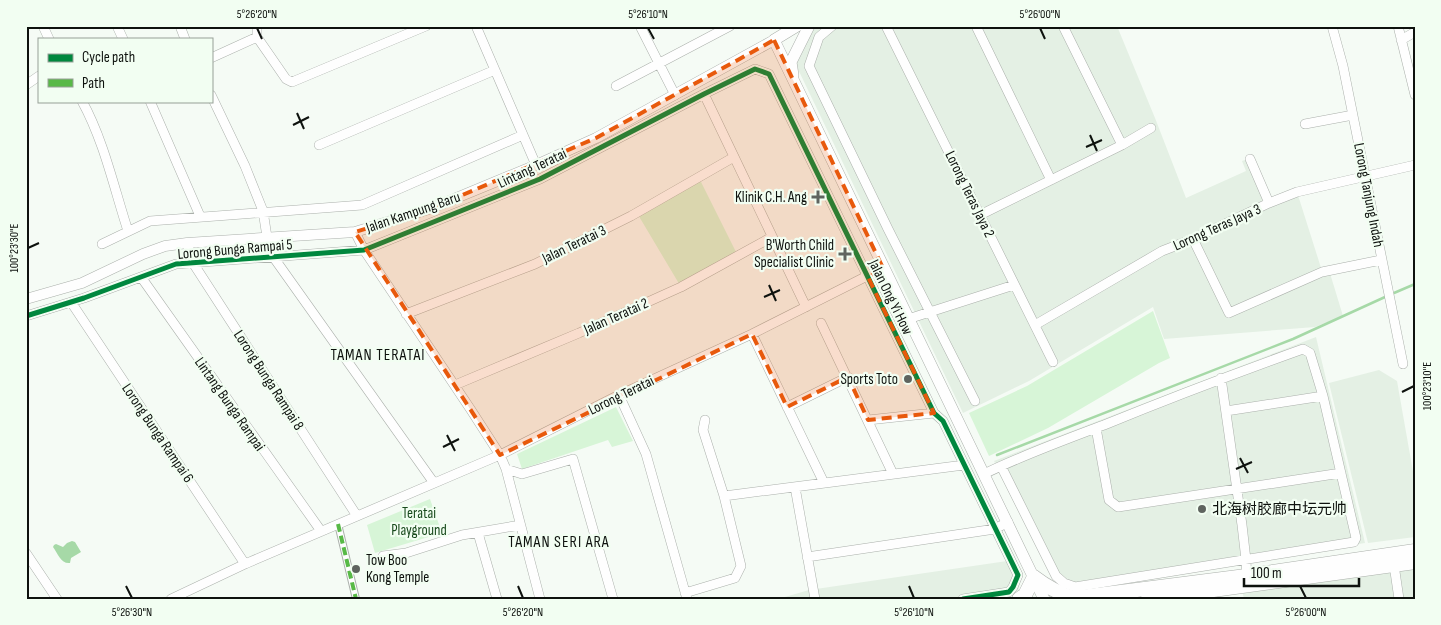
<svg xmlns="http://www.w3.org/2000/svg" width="1441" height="625" font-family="'Sofia Sans Condensed','Noto Sans SC',sans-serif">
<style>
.built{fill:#e4f0e4}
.green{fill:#d7f5d7}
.water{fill:#a6d9a7}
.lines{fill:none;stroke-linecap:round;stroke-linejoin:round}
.stream{stroke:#a6d9a7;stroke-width:2.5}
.pedestrian-casing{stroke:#abb0ab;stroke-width:8}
.minor-casing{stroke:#abb0ab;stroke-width:10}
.tertiary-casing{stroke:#abb0ab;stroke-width:11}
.secondary-casing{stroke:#abb0ab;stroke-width:12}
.primary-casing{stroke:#abb0ab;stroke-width:15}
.pedestrian{stroke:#fefefe;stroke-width:6}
.minor{stroke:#fefefe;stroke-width:9}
.tertiary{stroke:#fefefe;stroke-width:10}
.secondary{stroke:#fefefe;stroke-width:11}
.primary{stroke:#fefefe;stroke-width:14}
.quiet{stroke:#58b947;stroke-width:4;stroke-dasharray:8 4;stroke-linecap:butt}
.cycleway-casing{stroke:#f2fef2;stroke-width:8}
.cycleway{stroke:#00873e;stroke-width:5}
.marked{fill:#e8590c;fill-opacity:0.2;stroke:#e8590c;stroke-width:4;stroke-dasharray:10 6;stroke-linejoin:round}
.ticks{fill:none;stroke:#0e120e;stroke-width:2}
.poi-dot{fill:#5f645f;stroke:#f2fef2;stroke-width:2}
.labels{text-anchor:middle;stroke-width:4.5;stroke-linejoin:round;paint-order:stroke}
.street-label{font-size:15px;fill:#0e120e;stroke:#f2fef2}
.poi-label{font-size:15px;fill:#0e120e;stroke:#f2fef2;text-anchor:end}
.park-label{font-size:15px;fill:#194a1d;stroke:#f2fef2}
.neighbourhood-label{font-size:16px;letter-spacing:1px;fill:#0e120e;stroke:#f2fef2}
.neatline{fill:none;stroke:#0e120e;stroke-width:2}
.ticks-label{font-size:12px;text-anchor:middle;fill:#0e120e}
</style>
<rect width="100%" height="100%" fill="#f5fbf5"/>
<path class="built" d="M812,26H1117L1155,118L1186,198L1246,171L1242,161L1250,158L1269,203L1297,192L1322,271L1329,270L1343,316L1315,327L1164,339L1153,307L1029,381L963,413L795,63Z
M1316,337L1365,543L1070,590L1053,577L994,461Z
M1379,370L1397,381L1415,483V537L1368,543L1329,383Z
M1014,560L1021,576L1018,592L975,599H778L809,590Z
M1415,564V599H1244L1242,590Z"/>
<path class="green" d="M700,180L738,256L681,287L637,213Z
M1153,311L1170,358L1159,363L1048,428L989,456L969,413L1027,386Z
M616,407L633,441L612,447L608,440L522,469L517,454Z
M430,499L442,533L375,553L367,525Z"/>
<path class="water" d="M72,541L75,542L81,552L71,558L70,563C61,564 58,554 53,547L54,545L56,544L63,547L67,543Z"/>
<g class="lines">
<path class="stream" d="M1394,293L1415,284
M997,455L1293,339L1385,297"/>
<defs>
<path id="pedestrian" d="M338,524L356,599"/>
<path id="minor" d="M43,26L49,39
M117,26L123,39
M180,26L185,39
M257,26V37L286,79L292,82L426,26
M476,26L536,165
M640,26L675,95
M832,26L819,37L809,66L888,229L975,401
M886,26L1053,362
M976,26L1051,180
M1063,26L1122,145
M1332,26L1343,66L1403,364
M1398,26L1415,95
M1401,40L1415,32
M211,58L257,37
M26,85L39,76
M616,86L730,26
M704,94L806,307
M211,95L245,166L263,211L267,237
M82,101C104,141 114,188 128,231
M150,101L200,216
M1305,124L1353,115
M319,145L495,70
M1250,159L1269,203
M980,215L1122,145L1151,128
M355,232L364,250L471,410L500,455L506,469L540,599
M1193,239L1229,313L1322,272L1381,260
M187,243L193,263L357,516
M102,244L150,221L362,205L523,135
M274,258L434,483
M141,277L321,531
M71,302L245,564
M406,314L535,264L631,216L734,157
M26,316L84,298L176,264L364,250L540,179L704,94L755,69L769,74L934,413L943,421L1018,575L1013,587L1009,592L963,599
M908,319L1014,285
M821,323L893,474
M1035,325L1162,251L1193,239L1269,203L1297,192L1415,165
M752,334L824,483
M1221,378L1242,525L1246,560L1247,581
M455,385L579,333L681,287L772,237
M619,395L646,454L687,599
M787,407L848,377
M1226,411L1323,396
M868,420L934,413
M1096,428L1109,500L1118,507L1341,473
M506,469L522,474L573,459L613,599
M984,474C1023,455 1064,440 1104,425C1170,398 1236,373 1303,349L1310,353L1323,396L1356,538L1354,542L1075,587L1064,583L1056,576L1001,466
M795,487L815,599
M724,496L964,465
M478,533L497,599
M26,553L57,599
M383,556L406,553L462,535L520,525
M807,557L995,529L1008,522
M1394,565L1399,599
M685,593L735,578L741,566L724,496L703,430L705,420
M171,599L245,564L500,455L619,395L752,334L883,268"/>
<path id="tertiary" d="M26,299L82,283L143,254L165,246L187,243L355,232L432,208L536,165L596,138L774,40"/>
<path id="secondary" d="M797,26L774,40L1044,599
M793,75L791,62L809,26"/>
<path id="primary" d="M1019,599L1025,595L1034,577C1047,587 1058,593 1073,598
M1066,599L1246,576L1415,551
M1148,599L1415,562"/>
</defs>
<use href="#pedestrian" class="pedestrian-casing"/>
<use href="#minor" class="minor-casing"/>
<use href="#tertiary" class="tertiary-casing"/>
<use href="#secondary" class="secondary-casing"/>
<use href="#primary" class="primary-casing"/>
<use href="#pedestrian" class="pedestrian"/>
<use href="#minor" class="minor"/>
<use href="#tertiary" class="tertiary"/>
<use href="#secondary" class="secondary"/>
<use href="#primary" class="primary"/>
<path class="quiet" d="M338,524L356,599"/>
<defs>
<path id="cycleway" d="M26,316L84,298L176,264L364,250L540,179L704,94L755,69L769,74L934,413L943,421L1018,575L1013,587L1009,592L963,599"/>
</defs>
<use href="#cycleway" class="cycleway-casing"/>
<use href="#cycleway" class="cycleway"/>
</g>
<path class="marked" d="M774,40L883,268L868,277L934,413L868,420L848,377L787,407L752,334L500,455L355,232L432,208L596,138Z"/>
<path class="ticks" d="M257,28L262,39M648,28L654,39M1040,28L1045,39M297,113L304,129M293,125L309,117M1090,135L1097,151M1086,147L1102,140M28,248L39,243M769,285L776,301M764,297L780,290M1402,392L1414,386M447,435L455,451M443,447L459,439M1240,458L1248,473M1236,469L1252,462M126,586L132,598M518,586L523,598M909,586L914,598M1300,586L1306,598"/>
<g class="poi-dot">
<path d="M815.5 189.5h5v5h5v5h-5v5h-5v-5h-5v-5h5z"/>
<path d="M842.5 246.5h5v5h5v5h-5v5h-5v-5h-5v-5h5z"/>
<circle cx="908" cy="379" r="5"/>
<circle cx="1202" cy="509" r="5"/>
<circle cx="356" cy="569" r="5"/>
</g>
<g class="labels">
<g class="street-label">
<text transform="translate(532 168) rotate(-25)" y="5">Lintang Teratai</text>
<text transform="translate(970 194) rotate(64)" y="5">Lorong Teras Jaya 2</text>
<text transform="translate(1369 195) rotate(79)" y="5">Lorong Tanjung Indah</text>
<text transform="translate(413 212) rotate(-19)" y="5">Jalan Kampung Baru</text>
<text transform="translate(1217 227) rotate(-24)" y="5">Lorong Teras Jaya 3</text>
<text transform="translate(574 244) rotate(-26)" y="5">Jalan Teratai 3</text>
<text transform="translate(235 249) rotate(-5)" y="5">Lorong Bunga Rampai 5</text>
<text transform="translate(891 297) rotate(64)" y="5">Jalan Ong Yi How</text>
<text transform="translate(616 316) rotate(-24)" y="5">Jalan Teratai 2</text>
<text transform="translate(269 380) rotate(57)" y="5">Lorong Bunga Rampai 8</text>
<text transform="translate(621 395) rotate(-26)" y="5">Lorong Teratai</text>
<text transform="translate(230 404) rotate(55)" y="5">Lintang Bunga Rampai</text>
<text transform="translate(158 433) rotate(56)" y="5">Lorong Bunga Rampai 6</text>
</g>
<g class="poi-label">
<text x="807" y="202">Klinik C.H. Ang</text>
<text x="834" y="250">B'Worth Child<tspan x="834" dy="17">Specialist Clinic</tspan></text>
<text x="898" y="384">Sports Toto</text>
<text x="1212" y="514" text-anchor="start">北海树胶廊中坛元帅</text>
<text x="366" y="565" text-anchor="start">Tow Boo<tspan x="366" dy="17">Kong Temple</tspan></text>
</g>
<g class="park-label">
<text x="419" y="518">Teratai<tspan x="419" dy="17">Playground</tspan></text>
</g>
<g class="neighbourhood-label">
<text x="378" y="360">TAMAN TERATAI</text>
<text x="559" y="547">TAMAN SERI ARA</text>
</g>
</g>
<rect width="1441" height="625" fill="none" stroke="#f2fef2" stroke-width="55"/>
<rect x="38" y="38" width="175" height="65" fill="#f2fef2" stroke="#97a097"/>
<rect x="48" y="54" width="25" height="8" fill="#00873e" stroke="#97a097"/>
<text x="82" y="62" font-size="15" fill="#0e120e">Cycle path</text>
<rect x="48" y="79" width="25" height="8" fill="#58b947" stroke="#97a097"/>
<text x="82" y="88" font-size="15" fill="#0e120e">Path</text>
<path d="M1244 578v8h115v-8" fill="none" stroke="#0e120e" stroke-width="2.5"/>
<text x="1251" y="578" font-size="15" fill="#0e120e" stroke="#f2fef2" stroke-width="4" paint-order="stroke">100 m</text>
<rect x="28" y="28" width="1386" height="570" class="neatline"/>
<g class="ticks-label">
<text x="257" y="18">5°26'20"N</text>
<text x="648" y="18">5°26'10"N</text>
<text x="1040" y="18">5°26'00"N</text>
<text transform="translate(14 248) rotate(-90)" y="4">100°23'30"E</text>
<text transform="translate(1427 386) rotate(-90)" y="4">100°23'10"E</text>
<text x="132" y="616">5°26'30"N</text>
<text x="523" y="616">5°26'20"N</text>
<text x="914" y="616">5°26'10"N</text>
<text x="1306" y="616">5°26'00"N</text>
</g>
</svg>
